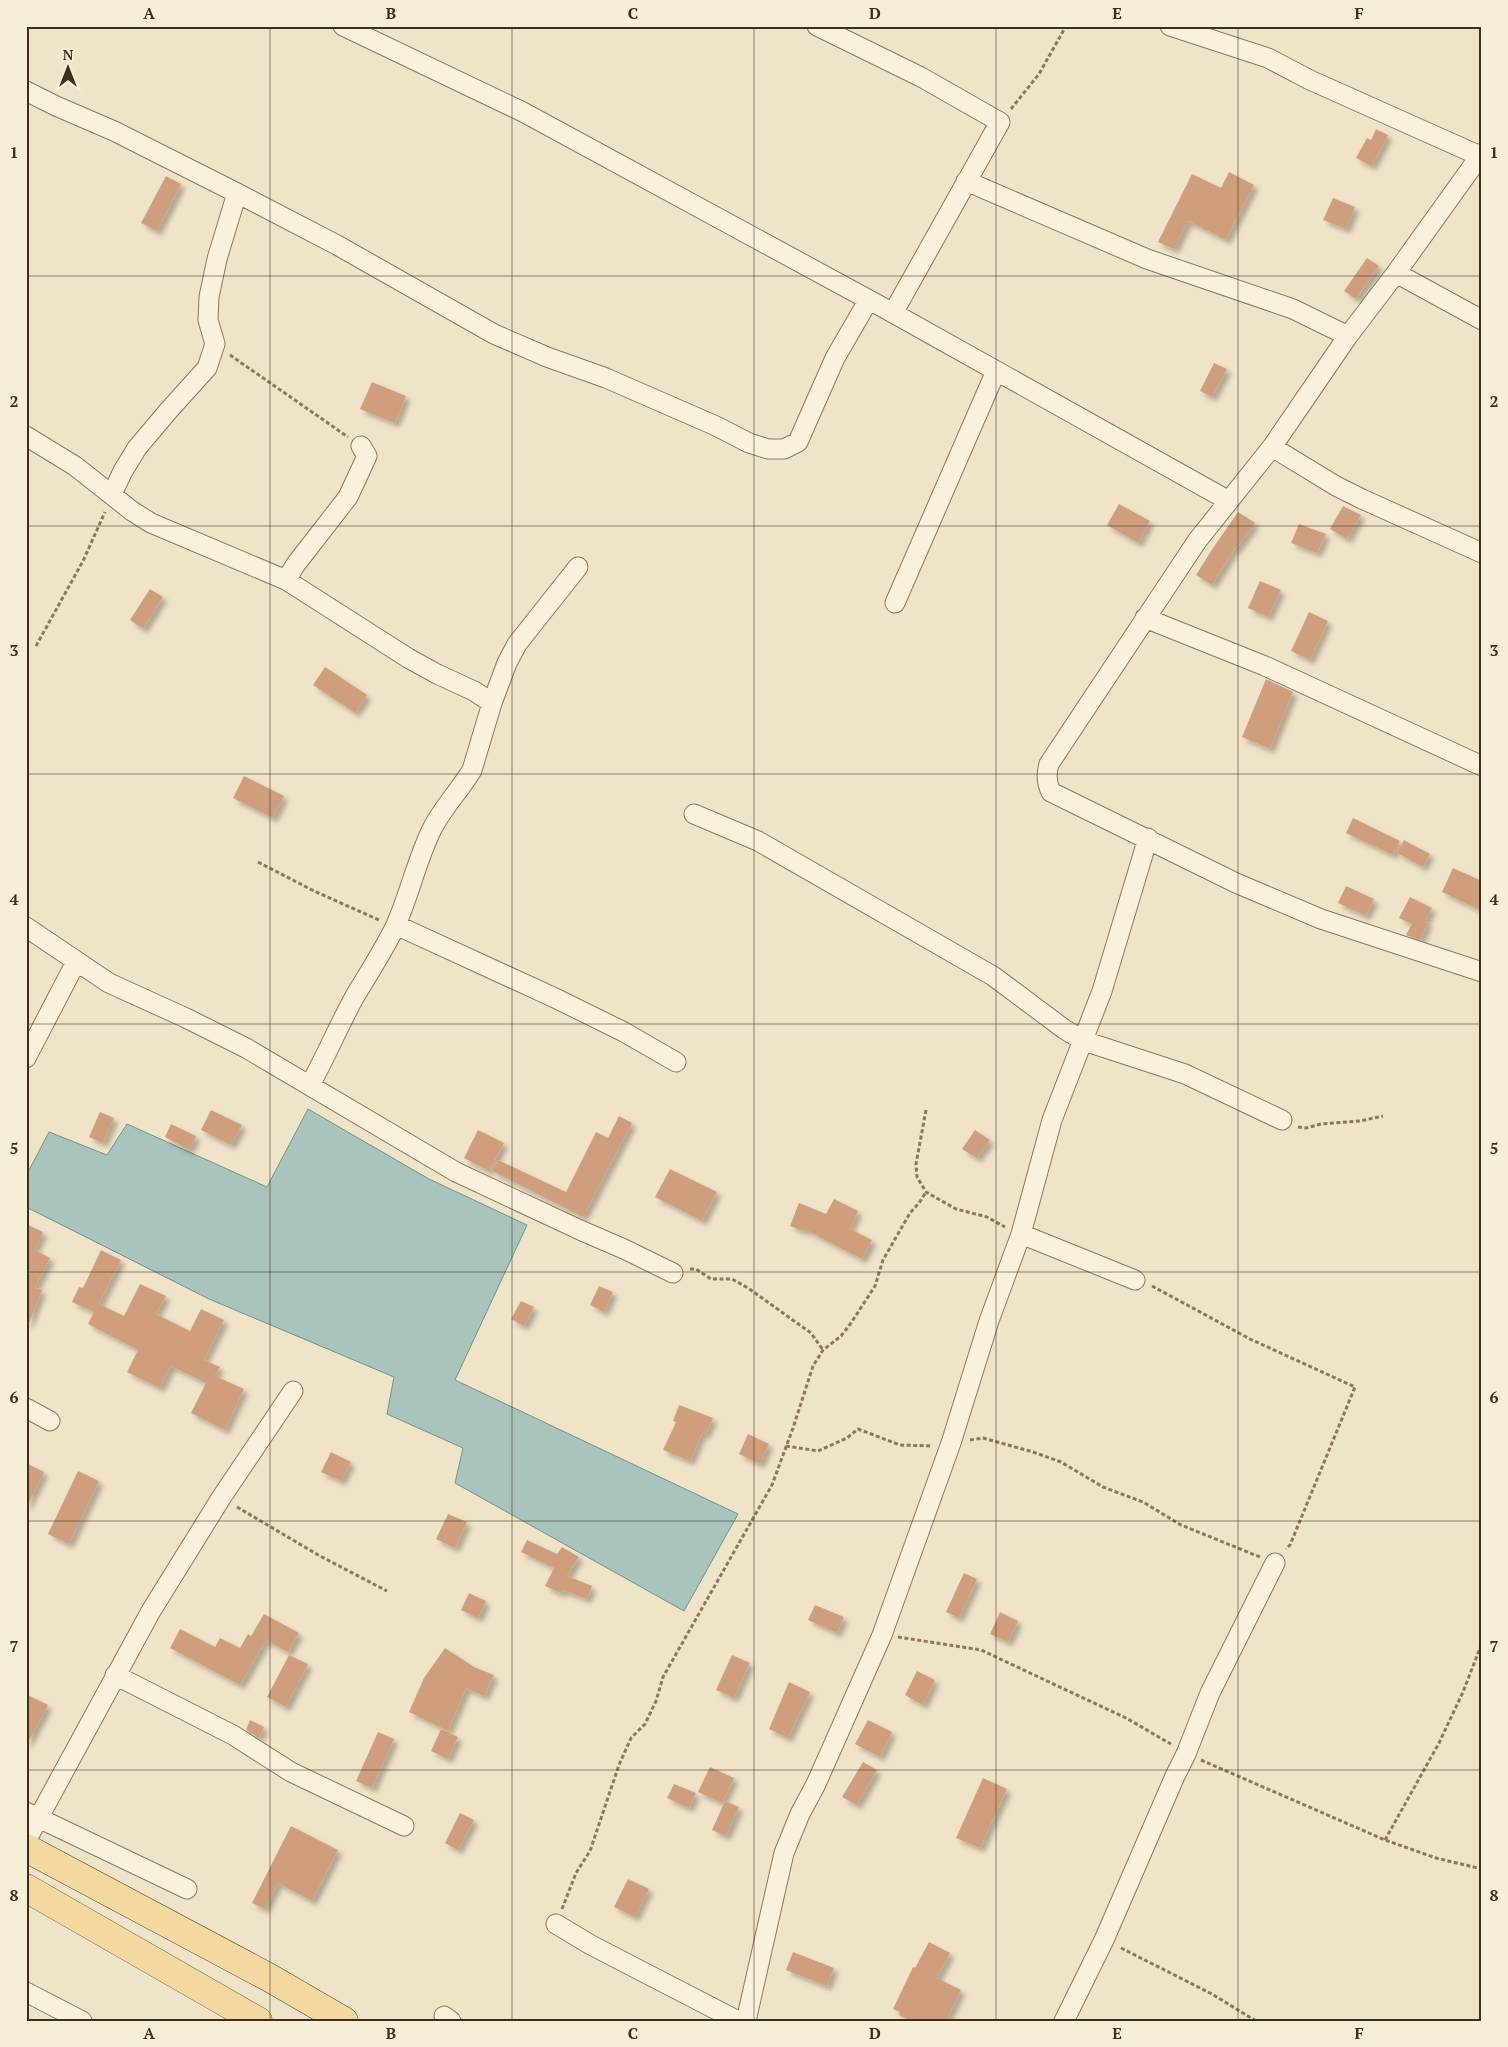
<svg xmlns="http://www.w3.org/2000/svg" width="1508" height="2047" font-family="'PT Serif',serif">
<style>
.water{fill:#a9c4bc;stroke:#6f938a}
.building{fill:#cf9f7d;filter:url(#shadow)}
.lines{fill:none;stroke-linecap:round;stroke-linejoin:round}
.minor-casing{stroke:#8d765c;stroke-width:21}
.primary-casing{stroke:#5b4430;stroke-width:29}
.path{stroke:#8d765c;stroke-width:3;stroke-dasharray:4 2.5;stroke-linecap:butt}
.minor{stroke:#faf1dc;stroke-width:19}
.primary{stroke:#f3d9a0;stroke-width:28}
.grid{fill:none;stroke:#3d2e20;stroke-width:1;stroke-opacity:0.55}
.neatline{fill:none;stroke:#3d2e20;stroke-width:2}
.grid-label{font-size:16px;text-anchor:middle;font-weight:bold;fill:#3d2e20}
</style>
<defs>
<filter id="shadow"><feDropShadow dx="4.5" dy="4.5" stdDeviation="2.5" flood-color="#0004"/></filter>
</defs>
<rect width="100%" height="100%" fill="#f0e4c8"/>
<path class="water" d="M308,1109L429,1179L527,1225L455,1380L738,1514L684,1611L455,1483L463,1448L387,1414L394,1377L209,1299L26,1207V1176L49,1132L107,1155L127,1124L267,1187Z"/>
<path class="building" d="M1376,129L1388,135L1372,166L1356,158L1367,138L1371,140Z
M1229,172L1254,185L1226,240L1188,221L1174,249L1158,242L1192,174L1221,188Z
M166,176L181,184L157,231L141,223Z
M1333,198L1355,207L1346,229L1323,220Z
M1367,258L1379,266L1356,299L1344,291Z
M1214,363L1227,369L1212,397L1200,391Z
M372,382L406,396L395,423L360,409Z
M1119,504L1150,521L1138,543L1107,525Z
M1343,506L1361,515L1347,539L1330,529Z
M1238,512L1255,523L1236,549L1235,548L1212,585L1196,575L1213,548Z
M1299,524L1326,534L1317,553L1291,543Z
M1260,581L1281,590L1268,617L1248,608Z
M150,589L163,597L143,629L130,620Z
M1309,612L1328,621L1310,660L1291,651Z
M325,667L367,695L355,713L313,685Z
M1266,679L1293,692L1270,749L1242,737Z
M244,776L284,796L273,818L233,798Z
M1353,818L1400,841L1393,855L1346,833Z
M1404,840L1430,854L1423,867L1397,853Z
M1453,868L1482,881V911L1442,892Z
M1346,886L1374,899L1366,916L1338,903Z
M1410,897L1432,908L1425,922L1428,923L1420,940L1406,935L1412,924L1399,918Z
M211,1110L242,1125L231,1145L201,1130Z
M100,1112L114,1118L103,1143L89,1137Z
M619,1116L632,1123L583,1217L492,1171L498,1160L566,1192L596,1132L608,1138Z
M171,1124L196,1136L189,1150L165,1137Z
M478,1130L504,1143L489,1171L464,1158Z
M975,1130L990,1140L977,1158L962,1149Z
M670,1169L717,1192L702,1221L655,1197Z
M834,1199L858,1211L850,1229L872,1240L862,1259L804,1229V1231L790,1226L799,1203L826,1214Z
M26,1224L43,1232L35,1250L50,1258L35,1288L42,1290L27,1328Z
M101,1250L121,1260L99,1304L124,1316L140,1284L166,1296L156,1314L190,1331L201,1309L224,1320L204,1360L220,1367L215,1376L244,1389L225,1430L191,1413L206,1383L171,1366L160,1388L127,1372L138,1350L88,1324L94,1312L72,1302L79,1287L83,1288Z
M599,1286L613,1292L604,1312L590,1305Z
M521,1301L534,1307L524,1326L511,1319Z
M679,1405L713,1418L706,1434L702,1433L690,1461L663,1450L676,1422L673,1421Z
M748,1434L769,1444L760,1464L739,1454Z
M331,1452L351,1462L341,1481L321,1472Z
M26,1463L44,1472L26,1508Z
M78,1471L99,1481L69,1544L48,1534Z
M448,1514L467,1522L455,1548L436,1539Z
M527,1540L557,1554L562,1547L579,1557L567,1576L592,1586L587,1599L563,1590L561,1593L545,1586L554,1568L521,1552Z
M964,1573L977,1579L959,1618L946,1612Z
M469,1593L486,1601L478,1618L461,1610Z
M815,1605L844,1617L837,1633L808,1620Z
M1000,1612L1018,1621L1008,1642L990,1634Z
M264,1614L299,1633L288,1652L266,1640L240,1685L170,1648L180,1629L215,1647L220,1638L240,1648L248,1634L251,1636Z
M445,1648L474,1667L494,1675L484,1696L466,1688L448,1731L409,1712L424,1678Z
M289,1655L308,1664L286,1707L267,1697Z
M732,1655L750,1663L734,1698L716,1690Z
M917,1671L935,1680L923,1705L905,1695Z
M789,1682L810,1692L788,1738L769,1729Z
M26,1694L48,1705L26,1746Z
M250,1720L264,1727L259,1738L246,1730Z
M868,1720L892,1732L880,1757L855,1744Z
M441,1729L458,1737L448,1759L431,1751Z
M378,1732L394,1739L372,1788L356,1781Z
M863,1762L877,1770L857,1805L842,1797Z
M710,1767L734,1778L722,1803L698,1792Z
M983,1778L1007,1789L980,1848L956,1838Z
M674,1784L696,1793L689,1808L667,1798Z
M725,1801L739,1807L726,1836L712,1830Z
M460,1813L474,1820L458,1850L445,1843Z
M291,1826L338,1850L312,1901L278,1883L265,1909L252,1903Z
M628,1879L649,1889L635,1917L614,1907Z
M929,1942L950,1953L937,1978L961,1990L946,2021H911L899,2015L900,2012L893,2009L913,1967L915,1968Z
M793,1952L834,1968L827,1986L786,1970Z"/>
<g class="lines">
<defs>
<path id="minor" d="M343,26L523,112L884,308L1229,501
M817,26L921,77L1000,122L893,313
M1170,26L1268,58L1310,80L1480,156
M26,91L56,106L114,131L237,193L337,245L494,334L547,357L606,378L716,426L749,443L768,449H784L798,442L835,358L868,301
M1482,153L1396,273L1348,336L1272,447L1197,541L1049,764C1046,774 1046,782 1051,792L1236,883L1321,919L1482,972
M966,181L1147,259L1293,309L1348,336
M1396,273L1482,320
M26,436L75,466L132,511L151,523L286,580L408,658L437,674L474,691L492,703
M1272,447L1336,486L1362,499L1482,553
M112,494L123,471L137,448L169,410L207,368L215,344L208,320L209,297L217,259L237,193
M286,580L296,564L348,497L367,456L361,446
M895,603L996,371
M1145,618L1265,666L1482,766
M694,814L758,841L993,976L1064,1029L1084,1041L1185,1074L1282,1120
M396,925L555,998L624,1032L676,1062
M26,927L109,983L186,1018L246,1048L456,1172L580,1230L624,1249L673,1273
M26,1058L76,962
M310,1085C326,1056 339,1025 355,996C369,973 383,951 395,927C410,894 417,858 433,827C445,805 460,790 472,770L492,703L507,663L517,644L578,567
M1021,1234L1135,1280
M26,1408L50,1421
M115,1675L233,1735L291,1772L404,1826
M26,1812L187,1889
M26,1841L151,1611L221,1498L293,1391
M556,1924L591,1945L738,2021
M26,1992L82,2021
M444,2016L451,2021
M746,2021L784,1853L800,1814L816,1784L882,1635L951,1443L989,1321L1021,1234L1052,1120L1102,991L1148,838
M1064,2021L1104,1940L1175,1776L1186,1754L1210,1693L1275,1563"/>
<path id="primary" d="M26,1848L270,1978L344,2021
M26,1888L258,2021"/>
</defs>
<use href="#minor" class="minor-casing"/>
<use href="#primary" class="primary-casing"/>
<path class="path" d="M1011,109L1039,74L1066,26
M230,355L348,437
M36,646L83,561L105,512
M258,862L314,891L379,920
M926,1110L916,1164L917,1177L926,1192L956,1209L987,1217L1005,1227
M1298,1127L1306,1128L1321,1124L1360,1121L1383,1116
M690,1269H696L711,1279H732L748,1288L811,1333L823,1350
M1152,1286L1250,1339L1355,1387L1290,1545L1286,1549
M970,1440L983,1438L1033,1452L1061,1462L1103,1487L1143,1502L1181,1525L1260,1557
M786,1446L818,1451L847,1438L858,1429L900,1445L932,1446
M237,1507L320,1556L387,1591
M898,1637L981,1650L1126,1718L1171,1744
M1201,1760L1385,1840L1436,1858L1482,1869
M1385,1840L1439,1743L1463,1692L1482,1643
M562,1909L576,1873L590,1851L619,1765L631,1738L645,1724L656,1701L663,1677L772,1485L793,1428L813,1366L823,1350L841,1336L851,1323L875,1286L883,1260L910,1213L919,1203L926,1192
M1121,1948L1212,1994L1256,2021"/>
<use href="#minor" class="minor"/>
<use href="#primary" class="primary"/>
</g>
<path class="grid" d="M270,26V2021M512,26V2021M754,26V2021M996,26V2021M1238,26V2021M26,276H1482M26,526H1482M26,774H1482M26,1024H1482M26,1272H1482M26,1521H1482M26,1770H1482"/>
<rect width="1508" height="2047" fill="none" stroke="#f7eed8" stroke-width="55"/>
<g transform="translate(68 68)" stroke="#f7eed8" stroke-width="4" paint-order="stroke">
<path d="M0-4L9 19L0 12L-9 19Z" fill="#3d2e20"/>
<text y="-8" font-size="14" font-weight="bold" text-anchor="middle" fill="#3d2e20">N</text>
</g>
<rect x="28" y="28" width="1452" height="1992" class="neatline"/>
<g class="grid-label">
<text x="149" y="19">A</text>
<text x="391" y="19">B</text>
<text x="633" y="19">C</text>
<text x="875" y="19">D</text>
<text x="1117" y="19">E</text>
<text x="1359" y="19">F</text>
<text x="14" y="158">1</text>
<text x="1494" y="158">1</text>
<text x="14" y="407">2</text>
<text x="1494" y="407">2</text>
<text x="14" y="656">3</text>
<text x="1494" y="656">3</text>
<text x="14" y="905">4</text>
<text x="1494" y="905">4</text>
<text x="14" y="1154">5</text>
<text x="1494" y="1154">5</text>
<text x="14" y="1403">6</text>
<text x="1494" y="1403">6</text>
<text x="14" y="1652">7</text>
<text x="1494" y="1652">7</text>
<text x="14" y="1901">8</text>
<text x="1494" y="1901">8</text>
<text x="149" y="2039">A</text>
<text x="391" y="2039">B</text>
<text x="633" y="2039">C</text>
<text x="875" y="2039">D</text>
<text x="1117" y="2039">E</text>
<text x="1359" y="2039">F</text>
</g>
</svg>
